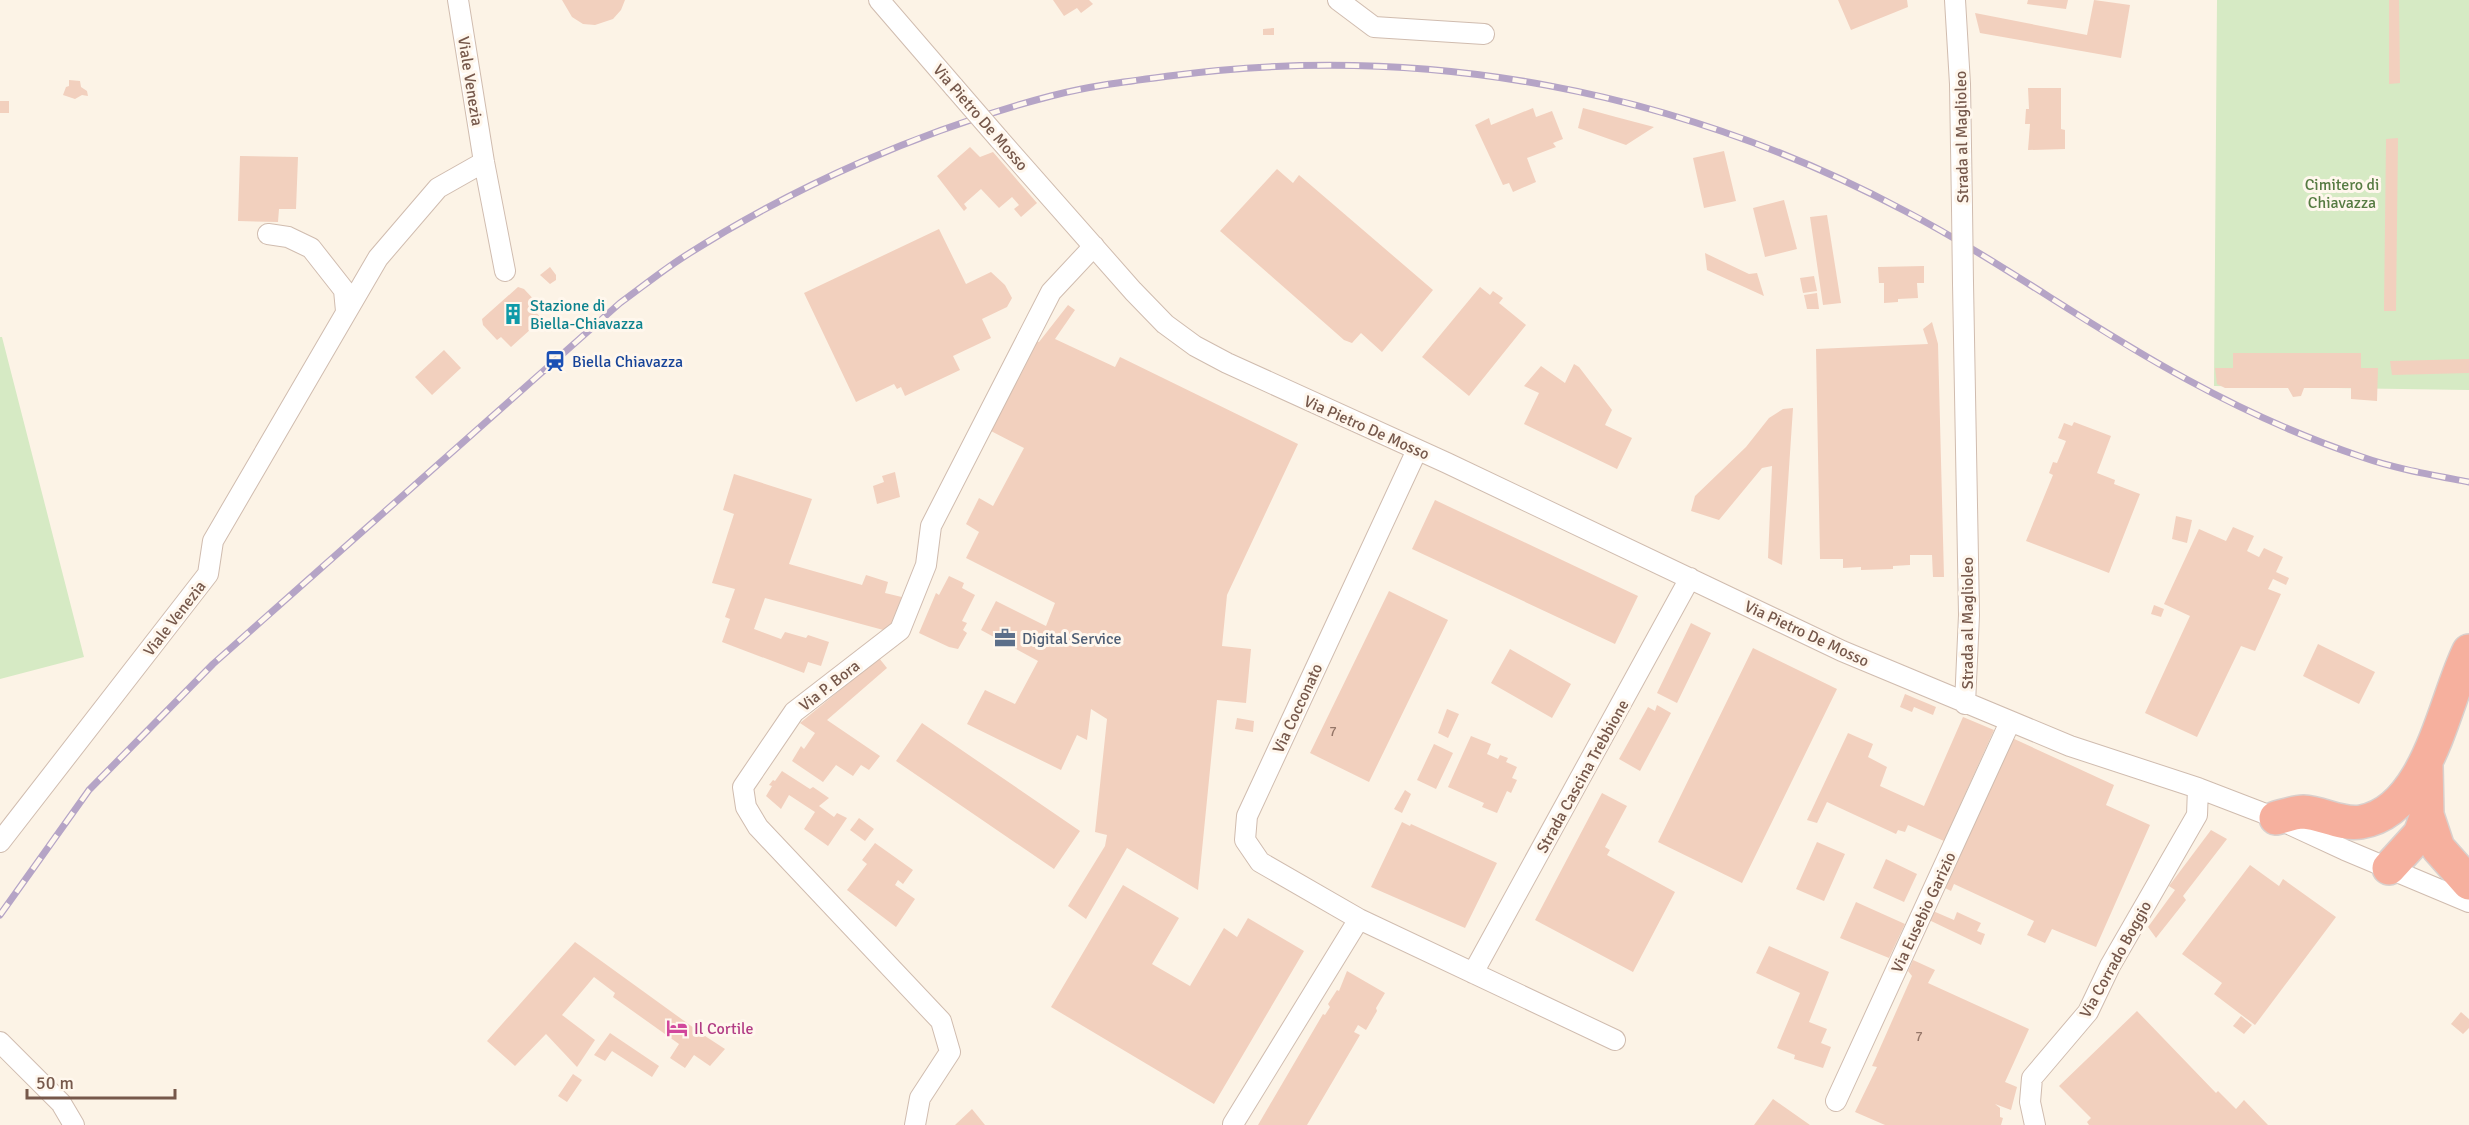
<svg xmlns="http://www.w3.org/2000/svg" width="2469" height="1125" font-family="Signika,sans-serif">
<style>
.green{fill:#d6eac4}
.building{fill:#f2d0be}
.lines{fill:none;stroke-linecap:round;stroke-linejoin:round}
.street-casing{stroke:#d0bcaf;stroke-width:22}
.highway-casing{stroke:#d9d0cd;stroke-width:36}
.street{stroke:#fff;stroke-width:20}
.highway{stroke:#f6b09e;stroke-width:33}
.rail-casing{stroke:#b5a4c6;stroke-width:7}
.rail{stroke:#fff7ed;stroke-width:4.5;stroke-dasharray:14;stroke-linecap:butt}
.street-bridge-casing{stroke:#d0bcaf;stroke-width:22;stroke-linecap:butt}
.street-bridge{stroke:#fff;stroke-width:20}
.labels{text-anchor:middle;stroke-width:6;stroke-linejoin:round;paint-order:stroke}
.number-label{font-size:14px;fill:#957668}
.street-label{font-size:16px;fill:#76584b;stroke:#fff7ed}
.park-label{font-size:16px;fill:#567b42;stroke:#fff7ed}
.culture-label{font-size:16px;fill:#0d838f;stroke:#fff7ed;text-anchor:start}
.transit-label{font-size:16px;fill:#164399;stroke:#fff7ed;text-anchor:start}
.service-label{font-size:16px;fill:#4e5e75;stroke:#fff7ed;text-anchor:start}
.hotel-label{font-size:16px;fill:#b23c85;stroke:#fff7ed;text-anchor:start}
</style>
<rect width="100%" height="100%" fill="#fcf3e6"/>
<path class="green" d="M2217,0H2469V390L2214,386Z
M0,337H2L84,657L0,679Z"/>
<path class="building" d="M562,0H625L621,10L613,19L595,25L583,24L572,17Z
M1053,0H1089L1093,4L1081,13L1077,8L1064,16Z
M1838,0H1907L1908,7L1851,30Z
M2028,0H2068L2066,9L2027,4Z
M2094,0L2130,5L2121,58L1980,33L1975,13L2087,35Z
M2389,0H2399L2400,83L2389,84Z
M1274,28V35H1263V29Z
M69,80L80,81L81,87L87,91L88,96L82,95L75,99L63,95L66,87L69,86Z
M2028,88H2061V129L2065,130V149L2028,150L2030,124H2025L2026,109H2029Z
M0,101H9V113H0Z
M1533,108L1536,117L1552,111L1563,139L1553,143L1556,147L1527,158L1536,182L1513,192L1509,183L1503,185L1475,125L1489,118L1491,125Z
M1583,108L1616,117L1654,127L1626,145L1578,128Z
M2398,138L2396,311H2384L2386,139Z
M970,147L980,157L993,152L1037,203L1021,217L1014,209L1019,205L1012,197L999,208L981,189L964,204L967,208L964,211L937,176Z
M1724,151L1736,201L1704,208L1693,158Z
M240,156L298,157L296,209H279L278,222L238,221Z
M1277,169L1293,183L1299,175L1433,290L1382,352L1361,333L1352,343L1344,340L1220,231Z
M1784,200L1797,249L1765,257L1753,208Z
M1827,215L1841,303L1823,305L1810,217Z
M939,229L966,284L991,272L1005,285L1012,298L1007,307L982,319L991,338L953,356L960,370L905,396L901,387L897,389L894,384L856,402L804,293Z
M1705,253L1749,274L1757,273L1764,296L1707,270Z
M1924,266V283H1917L1918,298L1898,299V302L1884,303V283H1879L1878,267Z
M550,267L556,275V280L550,284L540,275Z
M1814,276L1817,291L1803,293L1800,278Z
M518,287L524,289L538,304L533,309L542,319L511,347L501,337L497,340L483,325L482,319Z
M1480,287L1490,295L1493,291L1503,298L1499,303L1526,325L1469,396L1422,357Z
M1817,293L1819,309H1807L1804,295Z
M1068,305L1075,310L1055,339L1115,367L1120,357L1298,444L1227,595L1222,646L1251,649L1246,703L1217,700L1198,890L1127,848L1086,919L1068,906L1105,846L1107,835L1095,832L1107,719L1091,709L1087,740L1077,735L1061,770L967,724L985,690L1015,704L1038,661L981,630L996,601L1046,626L1055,603L966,558L979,532L966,524L979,498L993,506L1024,448L989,430L1035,341L1039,342Z
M1932,322L1938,344L1944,577H1933L1932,555H1910V565L1893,566V569L1861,570V567L1843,568V559H1820L1816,349L1928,344L1923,329Z
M444,350L461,368L432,395L415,377Z
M2233,353H2361V368H2378L2377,401L2351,399V388H2304L2301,396L2293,397L2288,388H2225L2217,384L2215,368H2233Z
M2469,359V373L2392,375L2390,361Z
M1574,364L1579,367L1612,410L1605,425L1632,438L1617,469L1524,424L1539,393L1524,386L1541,366L1565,383Z
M1793,408L1787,498L1782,565L1768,558L1772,466L1762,468L1719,520L1691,511L1695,496L1746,447L1769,418L1783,409Z
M2074,422L2111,436L2097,473L2115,480L2114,484L2140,494L2109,573L2026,541L2053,475L2049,473L2053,462L2057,463L2066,441L2058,438L2064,423L2072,426Z
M895,472L900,497L877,504L873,486L884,482L882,476Z
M734,474L812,499L789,564L862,585L866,575L888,582L885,593L906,598L887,631L765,598L754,629L781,639L785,632L806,638L808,635L829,642L821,666L808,662L804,673L722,642L730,619L725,617L735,589L712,583L734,514L723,510Z
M1435,500L1638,596L1615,644L1412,549Z
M2176,516L2192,520L2187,543L2172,539Z
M2233,527L2254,536L2247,551L2259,557L2264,548L2283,557L2276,572L2289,578L2286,585L2273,579L2268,589L2281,594L2255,651L2241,646L2197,737L2145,713L2190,616L2164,604L2199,529L2226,541Z
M949,576L964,583L962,588L975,595L962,621L967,623L963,630L967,633L958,649L949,647L919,633L936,593L939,595Z
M1389,591L1448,620L1369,782L1310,753Z
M2154,605L2164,609L2161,617L2151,614Z
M1691,623L1711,633L1677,703L1657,693Z
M2318,644L2375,672L2359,704L2303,676Z
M1753,648L1837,689L1742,883L1658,842Z
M1510,649L1571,684L1552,718L1491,683Z
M879,658L887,668L827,720L880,756L869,770L861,765L853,776L836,765L823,782L792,761L801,746L804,749L815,733L800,723Z
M1905,694L1936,707L1933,715L1914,707L1912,712L1900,707Z
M1657,705L1671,713L1640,771L1619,759L1648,707L1655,711Z
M1447,709L1459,714L1448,738L1438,733Z
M1963,717L1994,730L1944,841L1908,825L1905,832L1898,830L1896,834L1827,802L1817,823L1807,820L1848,733L1873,744L1868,757L1887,767L1880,786L1924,806Z
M1237,718L1254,721L1253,732L1235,729Z
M922,723L1080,831L1054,869L896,761Z
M1471,736L1491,744L1487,754L1498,759L1500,755L1508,758L1506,762L1517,767L1512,778L1517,780L1511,793L1507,791L1497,813L1482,807L1484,803L1448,787Z
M2010,737L2114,785L2106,805L2150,825L2096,947L2052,929L2045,943L2027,935L2034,921L1954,884L1951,891L1943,887Z
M1434,744L1453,753L1436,789L1417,780Z
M782,771L810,789L813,787L829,798L819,806L834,817L837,813L847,818L828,846L804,829L815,812L789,795L781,809L766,796L772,786L769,785L773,780L775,781Z
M1405,790L1411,794L1402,813L1394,809Z
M1602,793L1627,806L1605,847L1610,850L1607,855L1675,892L1633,972L1535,920Z
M859,818L874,829L865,841L850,830Z
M1402,822L1410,826L1411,824L1497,863L1465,928L1371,887Z
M2211,830L2227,839L2183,896L2186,900L2156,938L2148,927L2175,890L2169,886Z
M1817,842L1845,854L1824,901L1796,889Z
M875,843L913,870L903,884L898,880L895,885L915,899L896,927L847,890L867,864L862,860Z
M1886,859L1917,874L1904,902L1873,888Z
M2250,865L2279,886L2283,879L2336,917L2255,1025L2214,994L2222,983L2182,954Z
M1123,885L1179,918L1152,964L1190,986L1224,928L1237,937L1248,918L1304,951L1214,1104L1051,1007Z
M1856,902L1905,924L1889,958L1840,938Z
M1933,911L1954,920L1957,912L1981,923L1977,931L1985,934L1981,945L1929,920Z
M575,942L705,1036L725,1049L710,1066L694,1055L685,1068L670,1058L679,1044L613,997L615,993L594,977L562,1015L595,1040L577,1067L546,1034L515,1066L487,1041Z
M1769,946L1829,972L1809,1022L1827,1029L1821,1043L1831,1047L1823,1068L1794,1059L1795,1055L1777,1048L1800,993L1756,973Z
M1913,960L1935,970L1928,983L2029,1029L2005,1082L2017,1087L2011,1110L1995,1104L2000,1108V1117L2003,1118L2001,1125H1885L1855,1112L1877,1067L1872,1066L1912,976L1908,971Z
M1347,971L1385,993L1376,1008L1377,1011L1366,1030L1358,1025L1354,1032L1360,1035L1307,1125H1258L1323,1014L1325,1015L1330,1007L1328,1004L1337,990L1339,991Z
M2137,1011L2216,1093L2218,1091L2236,1109L2244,1100L2268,1125H2089L2087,1122L2091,1118L2059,1086Z
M2461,1012L2469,1019V1028L2463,1034L2451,1024Z
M2241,1016L2252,1025L2244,1034L2233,1026Z
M610,1033L659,1066L652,1077L612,1051L605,1061L594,1055Z
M573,1074L582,1080L567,1102L558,1096Z
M1773,1099L1810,1125H1754Z
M972,1109L985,1125H955Z"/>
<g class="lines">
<defs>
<path id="street" d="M458,0L484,162L505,271
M879,0L954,87
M1338,0L1374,27L1484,34
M1955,0L1960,84L1962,208
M999,139L1133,291L1165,324L1195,346L1227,363L1447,463L1842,651L2070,746L2198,788L2276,818L2345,850L2469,902
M268,234L288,237L311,248L344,290L346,311
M1963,283L1969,615L1965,704
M1417,450L1247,816L1245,840L1260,862L1359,919L1615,1040
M0,842L208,574L213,541L378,258L438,188L484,162
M1473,973L1690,578
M0,1042L61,1103L74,1125
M1836,1101L2010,722
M1233,1124L1359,919
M915,1125L920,1098L950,1052L941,1021L758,827L746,807L743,787L794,712L900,630L926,565L931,526L1051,292L1094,246
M2035,1125L2030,1102L2032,1078L2088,1012L2110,966L2197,815L2198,788"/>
<path id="highway" d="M2426,765L2427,815L2438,848L2469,883
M2276,818C2284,816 2295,812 2303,812C2323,813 2340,825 2361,822C2428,811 2444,701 2469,651
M2389,868L2420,834L2427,815"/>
</defs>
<use href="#street" class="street-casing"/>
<use href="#highway" class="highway-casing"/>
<use href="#street" class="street"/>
<use href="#highway" class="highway"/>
<defs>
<path id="rail" d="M0,915L89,790L213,664L620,303C642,287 663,270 685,256C796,185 924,129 1051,96C1089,86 1130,81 1169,76C1424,42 1677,90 1905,211C2002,262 2091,328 2188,380C2243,410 2302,437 2362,457C2396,469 2433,475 2469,482"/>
</defs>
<use href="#rail" class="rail-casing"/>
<use href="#rail" class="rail"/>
<defs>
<path id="street-bridge" d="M954,87L999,139
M1962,208L1963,283"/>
</defs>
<use href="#street-bridge" class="street-bridge-casing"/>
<use href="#street-bridge" class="street-bridge"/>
</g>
<defs>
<symbol id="building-bare" viewBox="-9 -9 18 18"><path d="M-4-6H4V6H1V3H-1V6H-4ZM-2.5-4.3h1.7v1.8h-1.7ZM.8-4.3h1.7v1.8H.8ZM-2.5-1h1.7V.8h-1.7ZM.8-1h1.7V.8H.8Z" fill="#0f9aa8" stroke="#fff7ed" stroke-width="2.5" paint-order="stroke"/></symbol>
<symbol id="station-bare" viewBox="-9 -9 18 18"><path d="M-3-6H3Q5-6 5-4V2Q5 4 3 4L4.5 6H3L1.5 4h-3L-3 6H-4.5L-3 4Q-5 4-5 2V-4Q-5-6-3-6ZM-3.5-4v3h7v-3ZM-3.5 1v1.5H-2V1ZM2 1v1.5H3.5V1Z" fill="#1a4fb4" stroke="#fff7ed" stroke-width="2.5" paint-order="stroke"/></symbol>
<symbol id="office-bare" viewBox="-9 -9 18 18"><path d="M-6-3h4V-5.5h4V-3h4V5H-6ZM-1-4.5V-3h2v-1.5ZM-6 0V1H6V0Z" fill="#5c6f8a" stroke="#fff7ed" stroke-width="2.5" paint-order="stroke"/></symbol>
<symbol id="hotel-bare" viewBox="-9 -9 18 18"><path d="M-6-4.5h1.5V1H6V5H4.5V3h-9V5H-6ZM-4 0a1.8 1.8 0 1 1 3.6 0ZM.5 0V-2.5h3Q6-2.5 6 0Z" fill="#d1479c" stroke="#fff7ed" stroke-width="2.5" paint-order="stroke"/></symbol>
</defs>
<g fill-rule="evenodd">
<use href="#building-bare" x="498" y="299" width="30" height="30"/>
<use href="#station-bare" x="540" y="346" width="30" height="30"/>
<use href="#office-bare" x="990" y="623" width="30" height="30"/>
<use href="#hotel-bare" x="662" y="1013" width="30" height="30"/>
</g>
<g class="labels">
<g class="number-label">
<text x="1333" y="736">7</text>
<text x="1919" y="1041">7</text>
</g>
<g class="street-label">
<text transform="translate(471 81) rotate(81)" y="6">Viale Venezia</text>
<text transform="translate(981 117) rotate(49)" y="6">Via Pietro De Mosso</text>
<text transform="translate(1961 137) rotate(-91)" y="6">Strada al Maglioleo</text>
<text transform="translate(1367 427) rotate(24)" y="6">Via Pietro De Mosso</text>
<text transform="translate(174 618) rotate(-52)" y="6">Viale Venezia</text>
<text transform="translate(1967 623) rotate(-90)" y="6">Strada al Maglioleo</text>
<text transform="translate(1807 633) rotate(25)" y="6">Via Pietro De Mosso</text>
<text transform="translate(829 685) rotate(-38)" y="6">Via P. Bora</text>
<text transform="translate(1297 708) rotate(-65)" y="6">Via Cocconato</text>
<text transform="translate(1582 776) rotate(-61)" y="6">Strada Cascina Trebbione</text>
<text transform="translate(1923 912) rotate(-65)" y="6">Via Eusebio Garizio</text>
<text transform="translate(2115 959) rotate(-61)" y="6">Via Corrado Boggio</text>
</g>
<g class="park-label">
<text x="2342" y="190">Cimitero di<tspan x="2342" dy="18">Chiavazza</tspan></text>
</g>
<g class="culture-label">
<text x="530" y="311">Stazione di<tspan x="530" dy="18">Biella-Chiavazza</tspan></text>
</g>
<g class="transit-label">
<text x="572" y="367">Biella Chiavazza</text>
</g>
<g class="service-label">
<text x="1022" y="644">Digital Service</text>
</g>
<g class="hotel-label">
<text x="694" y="1034">Il Cortile</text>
</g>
</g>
<path d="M27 1089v9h148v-9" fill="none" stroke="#76584b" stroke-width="3"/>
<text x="36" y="1089" font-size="18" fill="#76584b" stroke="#fff7ed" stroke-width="4.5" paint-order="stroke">50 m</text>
</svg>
